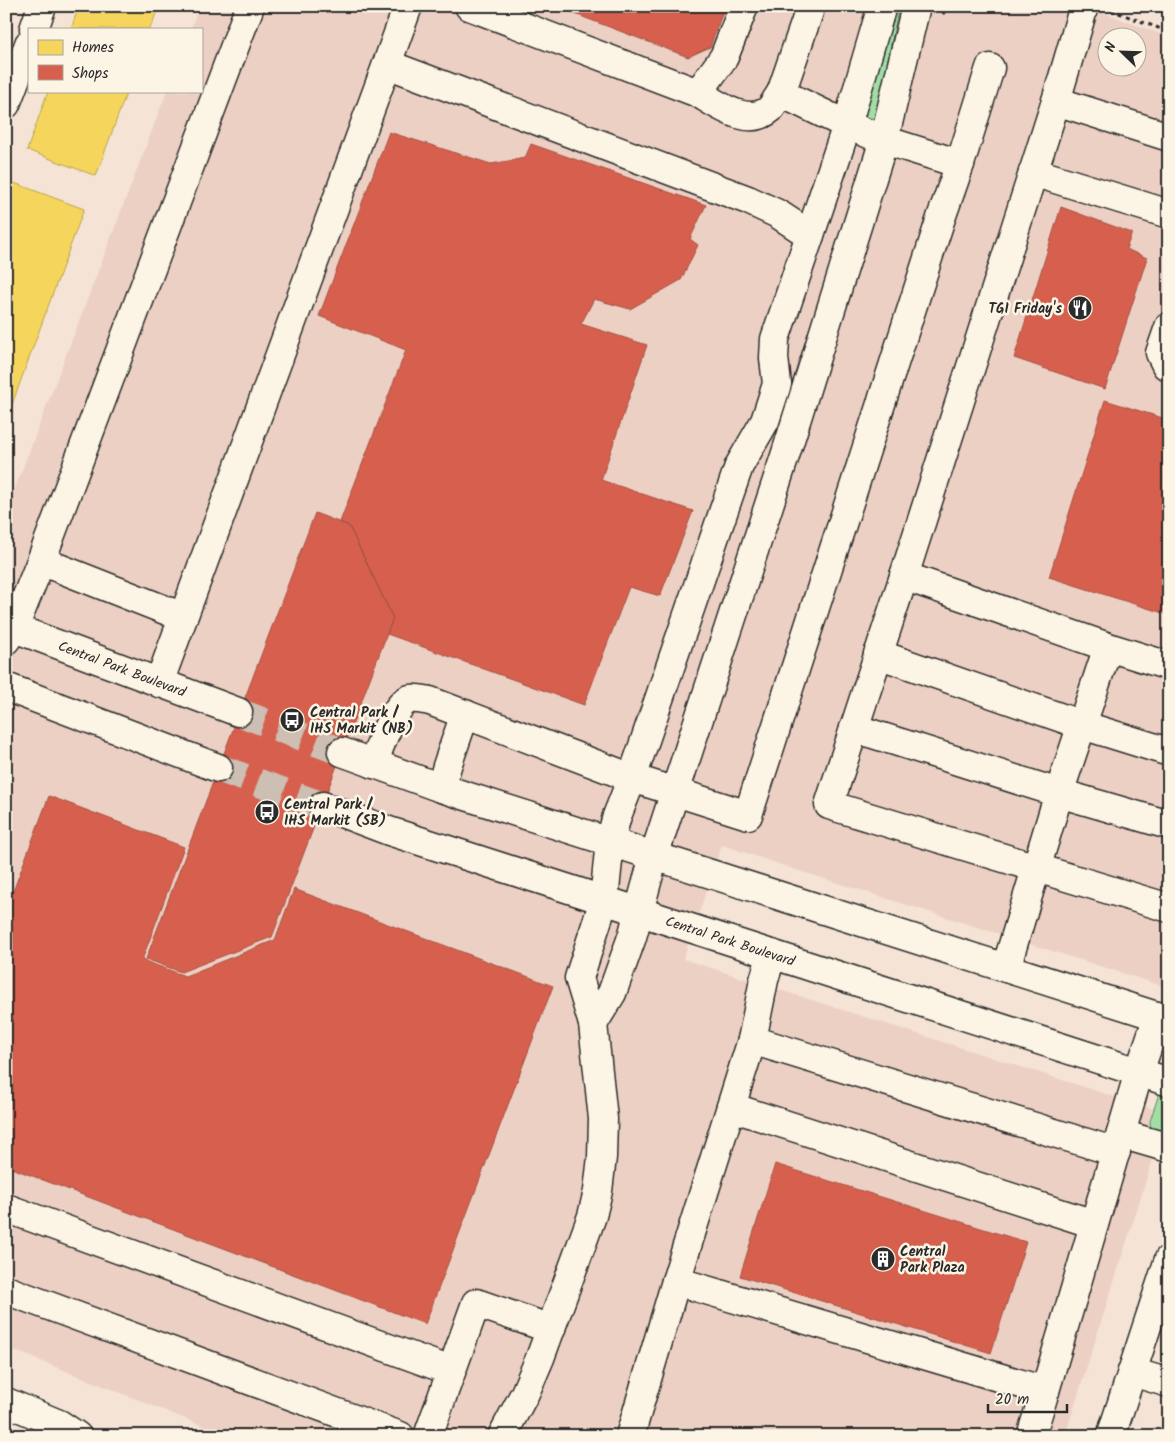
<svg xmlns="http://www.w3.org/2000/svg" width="1175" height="1442" font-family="Kalam,sans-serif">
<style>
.built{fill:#edd0c4;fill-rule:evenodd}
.green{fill:#a2dea4;stroke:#668468}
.homes{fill:#f6d55c;stroke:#b9a24d}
.shops{fill:#d6604d;stroke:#a35043}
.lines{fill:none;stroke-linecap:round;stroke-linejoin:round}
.minor-tunnel{stroke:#cdbfb4;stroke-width:28;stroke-dasharray:28 14;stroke-linecap:butt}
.minor-casing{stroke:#2b2b2b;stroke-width:31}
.path{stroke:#2b2b2b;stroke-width:3;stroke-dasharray:4 4;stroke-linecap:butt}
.minor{stroke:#fcf5e5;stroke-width:28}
.labels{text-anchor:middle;stroke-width:5;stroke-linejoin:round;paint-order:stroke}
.poi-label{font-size:14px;font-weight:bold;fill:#2b2b2b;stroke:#fcf5e5;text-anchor:start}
.street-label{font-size:14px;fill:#2b2b2b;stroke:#fcf5e5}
</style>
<rect width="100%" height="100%" fill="#f5e4d6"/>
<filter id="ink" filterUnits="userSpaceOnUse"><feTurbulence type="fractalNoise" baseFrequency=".02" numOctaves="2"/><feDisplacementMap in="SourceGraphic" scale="10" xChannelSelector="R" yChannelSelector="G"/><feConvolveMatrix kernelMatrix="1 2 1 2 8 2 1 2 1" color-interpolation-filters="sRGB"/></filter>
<g filter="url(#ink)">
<path class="built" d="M199,6H1086L1169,37V988L790,868L722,845L683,959L1153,1109L1150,1121L1160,1137L1065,1436H228L6,1347V512L167,91H201V29H191ZM1108,38H1138V68H1108Z"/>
<path class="green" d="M893,6H899L876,116L872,121L864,120L861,111Z
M1169,1063V1140L1151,1129L1150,1121Z"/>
<path class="homes" d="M79,6H159L150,29H71Z
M48,91H127L96,176L27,150Z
M9,181L84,209L11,407L6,405V189Z"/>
<path class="shops" d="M554,6H725L710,47L688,57Z
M389,132L491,164L525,158L531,144L706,205L690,239L698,245L681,280L630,309L594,299L581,324L647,345L601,480L693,511L660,596L629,587L584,705L387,634L393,618L349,526L340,522L406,350L319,316Z
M1061,207L1132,233L1126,249L1147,258L1105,389L1014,358Z
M1105,400L1169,420V615L1049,577Z
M315,513L349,526L393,618L272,937L181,972L146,959Z
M49,796L184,847L142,960L185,976L275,940L294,889L553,986L425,1324L6,1166V910Z
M775,1164L1026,1242L991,1353L740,1276Z"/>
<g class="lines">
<path class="minor-tunnel" d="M238,712L342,752
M218,768L323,806"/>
<defs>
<g id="minor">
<path d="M469,6L698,93C717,104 748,128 770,109C774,105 777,98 781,93"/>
<path d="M1084,6L1056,101L904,576L1108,647"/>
<path d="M34,29L42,6"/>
<path d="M387,64L408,6"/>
<path d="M698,93L724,57L744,6"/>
<path d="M1056,101L1169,137"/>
<path d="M6,104L29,44"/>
<path d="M960,164L990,68"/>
<path d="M1033,172L1169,214"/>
<path d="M1169,327L1160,353L1166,365H1169"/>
<path d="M41,561L183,617"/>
<path d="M904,576L829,805L1169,908"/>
<path id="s1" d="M6,625L238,712"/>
<path d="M6,640L14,628L41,561L250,6"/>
<path d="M878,654L1082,725L1169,752"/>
<path d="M159,683L387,64L748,200L778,214L810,235"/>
<path d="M6,687L218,768"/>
<path d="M854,728L1059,793L1169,825"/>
<path d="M342,752L441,788L1169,1020"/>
<path d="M374,764C378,749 395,702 410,699C416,698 424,700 430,701L632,778L748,815L941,218L960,164L884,140L847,125L781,93L811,6"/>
<path d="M441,788L447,766L465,714"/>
<path id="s2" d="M323,806L389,831L1169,1082"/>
<path d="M772,954L764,980L752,1040L676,1281L1045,1391L1139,1072L1158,1016"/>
<path d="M1006,968L1059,793L1108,647L1169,666"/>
<path d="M593,1024L612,993L632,937L654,856L785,456L884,140L916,6"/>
<path d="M752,1040L1116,1152"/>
<path d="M731,1107L1094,1224"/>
<path d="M1121,1134L1169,1148"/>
<path d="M6,1208L451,1371"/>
<path d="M6,1290L400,1436"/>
<path d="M1132,1372L1169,1383"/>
<path d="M6,1402L59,1424L77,1436"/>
<path d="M428,1436L476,1303L551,1329"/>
<path d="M502,1436L525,1393L540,1358L592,1216L598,1191L602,1157L603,1119L593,1024L579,978L604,900L610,841L617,816L632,778L739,466L765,421L777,384L774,358L775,339L847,125L882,6"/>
<path d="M630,1436L676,1281"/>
<path d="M1031,1436L1045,1391"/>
<path d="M1111,1436L1169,1259"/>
</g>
</defs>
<use href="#minor" class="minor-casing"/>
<path class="path" d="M1111,10L1169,32
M942,11L945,14L950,6"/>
<use href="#minor" class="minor"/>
</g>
</g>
<defs>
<symbol id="restaurant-disc" viewBox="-11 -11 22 22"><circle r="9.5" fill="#2b2b2b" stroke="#fcf5e5"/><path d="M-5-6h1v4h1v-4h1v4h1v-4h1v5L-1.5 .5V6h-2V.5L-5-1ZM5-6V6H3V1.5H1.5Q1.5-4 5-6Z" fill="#fff"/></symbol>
<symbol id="bus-disc" viewBox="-11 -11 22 22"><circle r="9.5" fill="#2b2b2b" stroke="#fcf5e5"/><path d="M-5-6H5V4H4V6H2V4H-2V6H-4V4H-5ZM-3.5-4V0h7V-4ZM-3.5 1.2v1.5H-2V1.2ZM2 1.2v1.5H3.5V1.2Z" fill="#fff"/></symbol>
<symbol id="building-disc" viewBox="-11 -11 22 22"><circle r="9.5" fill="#2b2b2b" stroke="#fcf5e5"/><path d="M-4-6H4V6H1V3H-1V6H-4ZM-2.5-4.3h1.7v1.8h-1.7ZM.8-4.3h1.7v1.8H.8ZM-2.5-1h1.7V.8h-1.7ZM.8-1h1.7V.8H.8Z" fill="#fff"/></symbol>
</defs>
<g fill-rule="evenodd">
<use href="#restaurant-disc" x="1066" y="294" width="28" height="28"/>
<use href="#bus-disc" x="278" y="706" width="28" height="28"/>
<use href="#bus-disc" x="253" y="798" width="28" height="28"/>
<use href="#building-disc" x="869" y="1245" width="28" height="28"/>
</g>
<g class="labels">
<g class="poi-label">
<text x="1062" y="313" text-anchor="end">TGI Friday's</text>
<text x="310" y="717">Central Park /<tspan x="310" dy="16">IHS Markit (NB)</tspan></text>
<text x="284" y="809">Central Park /<tspan x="284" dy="16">IHS Markit (SB)</tspan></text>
<text x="900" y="1256">Central<tspan x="900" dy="16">Park Plaza</tspan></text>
</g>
<g class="street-label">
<text dy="5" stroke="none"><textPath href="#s1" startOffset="124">Central Park Boulevard</textPath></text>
<text dy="5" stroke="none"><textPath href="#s2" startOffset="429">Central Park Boulevard</textPath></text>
</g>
</g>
<rect width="1175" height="1442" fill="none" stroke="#fcf5e5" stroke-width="25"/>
<rect x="12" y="12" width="1150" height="1417" fill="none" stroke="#2b2b2b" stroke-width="2" filter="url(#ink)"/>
<rect x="28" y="28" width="175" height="65" fill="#fcf5e5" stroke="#a8a49b"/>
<rect x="38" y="40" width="25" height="15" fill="#f6d55c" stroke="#a8a49b"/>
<text x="72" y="52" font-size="15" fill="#2b2b2b">Homes</text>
<rect x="38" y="65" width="25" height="15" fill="#d6604d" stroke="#a8a49b"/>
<text x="72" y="78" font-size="15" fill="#2b2b2b">Shops</text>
<g transform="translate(1122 52) rotate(293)"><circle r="24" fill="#fcf5e5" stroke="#a8a49b"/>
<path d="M0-4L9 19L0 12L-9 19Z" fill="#2b2b2b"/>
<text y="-8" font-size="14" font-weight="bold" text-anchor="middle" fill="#2b2b2b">N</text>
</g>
<path d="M988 1404v8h79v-8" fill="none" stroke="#2b2b2b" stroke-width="2.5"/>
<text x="995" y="1404" font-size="15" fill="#2b2b2b" stroke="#fcf5e5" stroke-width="4" paint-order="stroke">20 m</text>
</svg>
